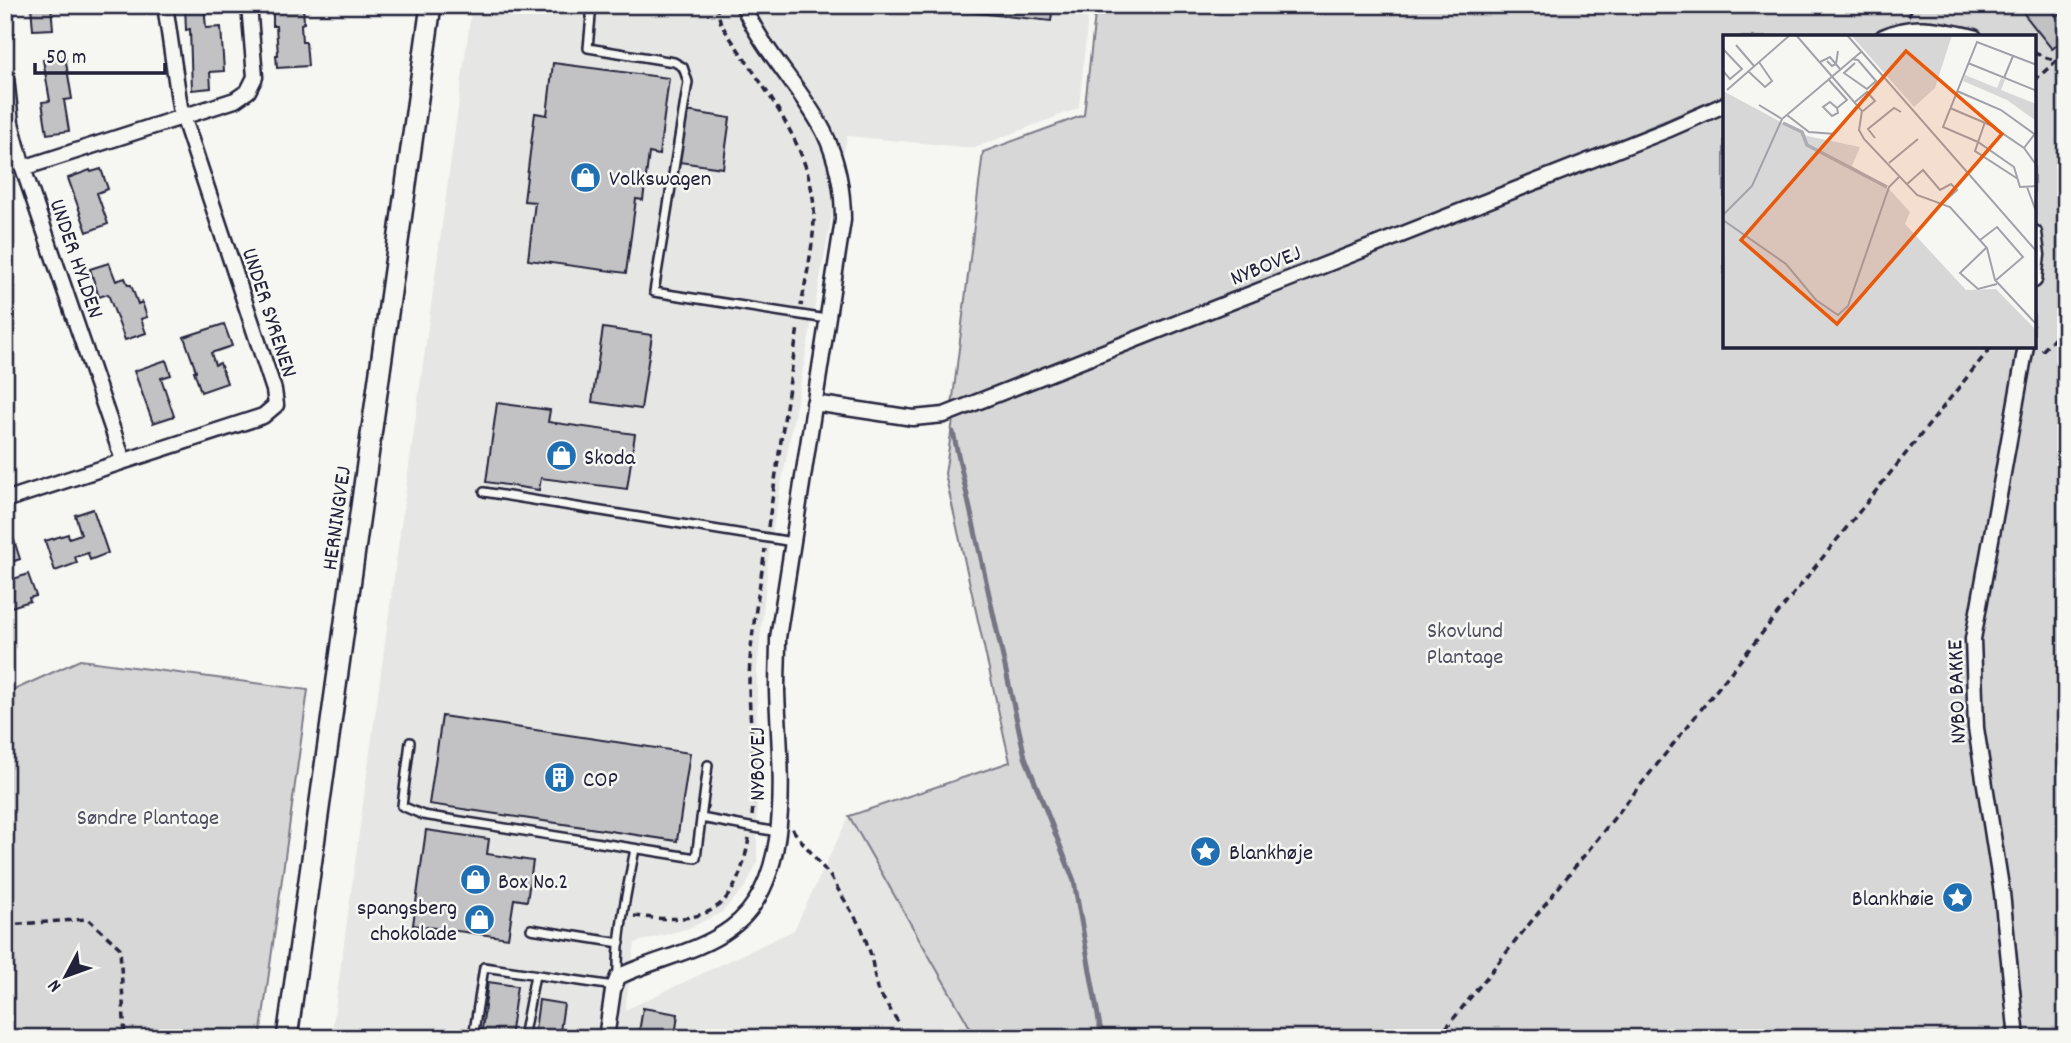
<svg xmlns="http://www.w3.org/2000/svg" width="2071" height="1043" font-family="Dekko,sans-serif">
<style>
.built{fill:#e6e6e4}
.green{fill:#d7d7d7;stroke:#7c7c89;stroke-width:2}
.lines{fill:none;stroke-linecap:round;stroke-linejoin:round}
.stream{stroke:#757583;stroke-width:5}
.building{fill:#c2c2c4;stroke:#22223b;stroke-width:2}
.service-casing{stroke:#22223b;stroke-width:12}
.minor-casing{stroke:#22223b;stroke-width:19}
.secondary-casing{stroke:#22223b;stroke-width:24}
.path{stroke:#22223b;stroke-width:3.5;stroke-dasharray:7 5;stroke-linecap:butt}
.service{stroke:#f6f6f2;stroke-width:7}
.minor{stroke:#f6f6f2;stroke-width:14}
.secondary{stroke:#f6f6f2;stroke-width:19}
.labels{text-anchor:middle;stroke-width:5;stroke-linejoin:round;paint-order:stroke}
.poi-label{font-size:23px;fill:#22223b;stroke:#f6f6f2;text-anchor:start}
.street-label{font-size:23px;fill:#22223b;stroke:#f6f6f2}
.park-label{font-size:23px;fill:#4f4f62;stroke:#f6f6f2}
.inset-river{fill:none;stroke:#adadb3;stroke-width:3.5}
.inset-road{fill:none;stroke:#a1a1a9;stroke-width:2}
.view{fill:#e8590c;fill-opacity:0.15;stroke:#e8590c;stroke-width:3.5}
.inset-edge{fill:none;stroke:#22223b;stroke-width:3.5}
</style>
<rect width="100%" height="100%" fill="#f6f6f2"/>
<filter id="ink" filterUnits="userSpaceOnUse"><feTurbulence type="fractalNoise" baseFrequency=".0143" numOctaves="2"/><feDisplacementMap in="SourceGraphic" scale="14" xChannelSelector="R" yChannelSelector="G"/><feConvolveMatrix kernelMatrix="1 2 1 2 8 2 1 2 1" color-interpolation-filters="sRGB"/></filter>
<g filter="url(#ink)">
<path class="built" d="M472,5H1089L1079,108L974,148L847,136L770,544L757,670V863L746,886L721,913L689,928L635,943L625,1010L794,930L849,816L976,1038H331Z"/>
<path class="green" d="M1096,5H2066V1038H976L849,816L1010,762L945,474L953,420L1435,229L1724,110V346H2034V37H1897L1893,26L1867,37H1724V96L1433,218L952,406L983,152L1084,115Z
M80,660L308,690L260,1038H5V694Z"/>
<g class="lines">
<path class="stream" d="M953,432L1025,757L1074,881L1102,1038"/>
</g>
<path class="building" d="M31,5H51L53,29L33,30Z
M185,5H204L206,28L221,27L224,71L210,72L211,88L192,90L190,29L186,30Z
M273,5H303L304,23L301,24L302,42H306L308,66L277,68L276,55H278L276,26H273Z
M904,5H1053L1051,21Z
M2017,5H2047L2056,16L2066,9V38L2052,49Z
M65,56L72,99L64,100L69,131L47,134L42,102L50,101L43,60Z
M553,63L669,78L659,155L649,153L643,200L636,199L626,273L528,260L535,202L524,201L535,113L547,115Z
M686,111L730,118L723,168L679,162Z
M101,169L108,189L97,193L108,224L87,232L68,178L90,170L91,172Z
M109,263L116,281L125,278L128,285H131L138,304L142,302L147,317L141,319L146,333L125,340L108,294L99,297L90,269Z
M224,324L232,346L211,353L215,365L220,363L227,383L201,392L194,371H196L184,337Z
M603,328L652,335L641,409L592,402Z
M166,360L171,375L161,378L174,416L153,423L134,371Z
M497,403L550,410L548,422L635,434L627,489L541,478L539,490L486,482Z
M93,509L108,553L90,560L88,553L75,557L77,563L55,571L45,541L68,534L69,538L81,534L75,515Z
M13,537L20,559L5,564V539Z
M28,574L36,596L29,598L30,601L5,609V582Z
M442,716L690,753L677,841L429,804Z
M426,830L489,839L487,854L533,861L527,901L514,899L508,938L413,925Z
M488,982L517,986L510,1038H481Z
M539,1000L564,1004L559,1038H534Z
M643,1008L678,1014L675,1037L638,1038Z"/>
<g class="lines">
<defs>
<path id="service" d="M592,5L588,48L674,62L683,67L688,82L654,292L827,319
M484,492L793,542
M410,742L402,806L423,815L696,858L708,765
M701,818L777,832
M531,929L620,943
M618,977C617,934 627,891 635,849
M906,1034L910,1038
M473,1038L484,967L614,986
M523,1038L535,975"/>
<path id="minor" d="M1883,37C1916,22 1940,30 1974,37
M5,68L11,123L23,168L123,460
M23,168L235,100L248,91L255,77L249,5
M2034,233L2037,255L2034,280
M814,403L913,418L944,415L1667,130L1724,105
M5,500L263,416L276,405L274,390L180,107L165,5
M606,1038L613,990L618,977C654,959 698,953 731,928C797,880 779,762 777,691C777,673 778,655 778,638L843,220C843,190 837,159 824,132C801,87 763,52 743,5
M2017,1038L2002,893L1976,728L1973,639L2026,346"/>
<path id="secondary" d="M287,1038L431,5"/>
</defs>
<use href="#service" class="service-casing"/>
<use href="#minor" class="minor-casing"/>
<use href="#secondary" class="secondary-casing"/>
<path class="path" d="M716,5L721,24C758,81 817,150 814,220C813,248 806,278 801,306
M1908,16L1914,5
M2034,53L2056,61
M2034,81L2056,61L2066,60
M2042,351L2066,327
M768,527L798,327
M752,816C757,772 750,731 749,687C749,641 759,594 765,549
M792,829L830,876L862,929L871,955L877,989L900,1025
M634,916C707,925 736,913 749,838
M5,925L88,919L120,948L125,1038
M1438,1038L1992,346"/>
<use href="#service" class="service"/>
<use href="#minor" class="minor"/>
<use href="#secondary" class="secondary"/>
</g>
</g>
<defs>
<symbol id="shop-disc" viewBox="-11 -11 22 22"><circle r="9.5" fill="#1f6fb2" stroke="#f6f6f2"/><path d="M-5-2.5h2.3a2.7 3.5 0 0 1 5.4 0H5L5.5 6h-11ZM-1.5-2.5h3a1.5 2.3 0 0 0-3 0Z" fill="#fff"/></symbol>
<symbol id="building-disc" viewBox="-11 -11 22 22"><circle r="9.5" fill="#1f6fb2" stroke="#f6f6f2"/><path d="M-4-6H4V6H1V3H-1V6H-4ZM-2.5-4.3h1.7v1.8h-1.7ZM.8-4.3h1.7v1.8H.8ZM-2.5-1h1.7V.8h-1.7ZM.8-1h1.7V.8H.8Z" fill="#fff"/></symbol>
<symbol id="sight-disc" viewBox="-11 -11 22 22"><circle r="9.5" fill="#1f6fb2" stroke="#f6f6f2"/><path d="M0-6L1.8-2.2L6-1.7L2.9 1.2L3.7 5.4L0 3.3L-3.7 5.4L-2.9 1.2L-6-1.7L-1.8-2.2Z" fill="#fff"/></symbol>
</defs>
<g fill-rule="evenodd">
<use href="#shop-disc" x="568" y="160" width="35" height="35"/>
<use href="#shop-disc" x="544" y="438" width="35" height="35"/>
<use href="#building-disc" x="542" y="760" width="35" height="35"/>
<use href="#sight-disc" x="1188" y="834" width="35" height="35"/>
<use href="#shop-disc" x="458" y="862" width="35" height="35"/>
<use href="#sight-disc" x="1940" y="880" width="35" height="35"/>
<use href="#shop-disc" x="462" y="902" width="35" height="35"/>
</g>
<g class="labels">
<g class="poi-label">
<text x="609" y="185">Volkswagen</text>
<text x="584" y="464">Skoda</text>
<text x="583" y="786">COP</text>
<text x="1229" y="859">Blankhøje</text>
<text x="498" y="888">Box No.2</text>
<text x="1934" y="905" text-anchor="end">Blankhøie</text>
<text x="457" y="914" text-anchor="end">spangsberg<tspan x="457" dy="26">chokolade</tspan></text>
</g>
<g class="street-label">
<text transform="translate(78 258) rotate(71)" y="8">UNDER HYLDEN</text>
<text transform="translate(1265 264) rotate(-22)" y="8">NYBOVEJ</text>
<text transform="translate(271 312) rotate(72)" y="8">UNDER SYRENEN</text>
<text transform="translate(335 518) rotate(-82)" y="8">HERNINGVEJ</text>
<text transform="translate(1955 692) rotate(-92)" y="8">NYBO BAKKE</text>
<text transform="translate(756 764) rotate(-90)" y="8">NYBOVEJ</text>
</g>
<g class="park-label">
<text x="1465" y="637">Skovlund<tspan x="1465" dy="26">Plantage</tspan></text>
<text x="148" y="824">Søndre Plantage</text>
</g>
</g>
<g transform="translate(1723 35)">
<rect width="313" height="313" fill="#f6f6f2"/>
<path d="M128,0H229L212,53L191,72ZM242,40L274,53L278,43L282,45L278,55L313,69V86L284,65L240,46ZM0,56L84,101L137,112L129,131L166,154L187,177L182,189L243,255L273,254L313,295V313H0Z" fill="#d7d7d7"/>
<path class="inset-river" d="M60,88L79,97L84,110L164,152"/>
<path class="inset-road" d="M73,0L139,76L136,95L141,104L194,160L227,172L264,213L272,245L314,290M124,0L314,217M13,10L31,31M0,14L19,34L7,44L0,36M129,24L135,25L153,46L144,54L121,38L132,28M104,26L109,31L113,29L115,16M97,27L107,22L117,34M245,28L314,56M314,30L254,7L220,92L255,107L291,132L297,152L314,151M25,36L42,52L49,46L36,27M281,43L290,21M105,44L124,65L114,73L107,67L100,72L109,81L115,78L114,73M4,55L67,0M234,56L278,75L314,101M132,67L144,57L152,66L140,76M36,70L59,84M227,73L267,90L301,113L314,131M64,80L86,97L112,99M262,87L252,116L295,144M152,103L145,94L171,73L178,77M301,113L314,96M166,128L195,104M184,149L200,135L217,155L228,149L234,155L221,167M304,152L314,179M0,180L29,151L59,84L138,17M0,185L63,229L93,265L115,280L125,271L166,152L177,141M257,205L274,192L300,222L272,246M264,212L237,238L255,254L274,249"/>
<path class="view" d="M183,16L279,99L114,289L18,205Z"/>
<rect width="313" height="313" class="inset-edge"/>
</g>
<rect width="2071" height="1043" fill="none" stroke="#f6f6f2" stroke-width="28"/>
<rect x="14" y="14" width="2043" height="1015" fill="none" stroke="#22223b" stroke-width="2.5" filter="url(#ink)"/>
<g transform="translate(66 976) rotate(229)" stroke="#f6f6f2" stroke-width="5" paint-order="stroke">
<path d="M0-5L12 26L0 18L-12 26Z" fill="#22223b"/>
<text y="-10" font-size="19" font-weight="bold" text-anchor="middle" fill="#22223b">N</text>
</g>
<path d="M35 63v10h130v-10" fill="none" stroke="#22223b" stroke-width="3.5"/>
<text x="46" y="63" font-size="21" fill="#22223b" stroke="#f6f6f2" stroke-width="5" paint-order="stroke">50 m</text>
</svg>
